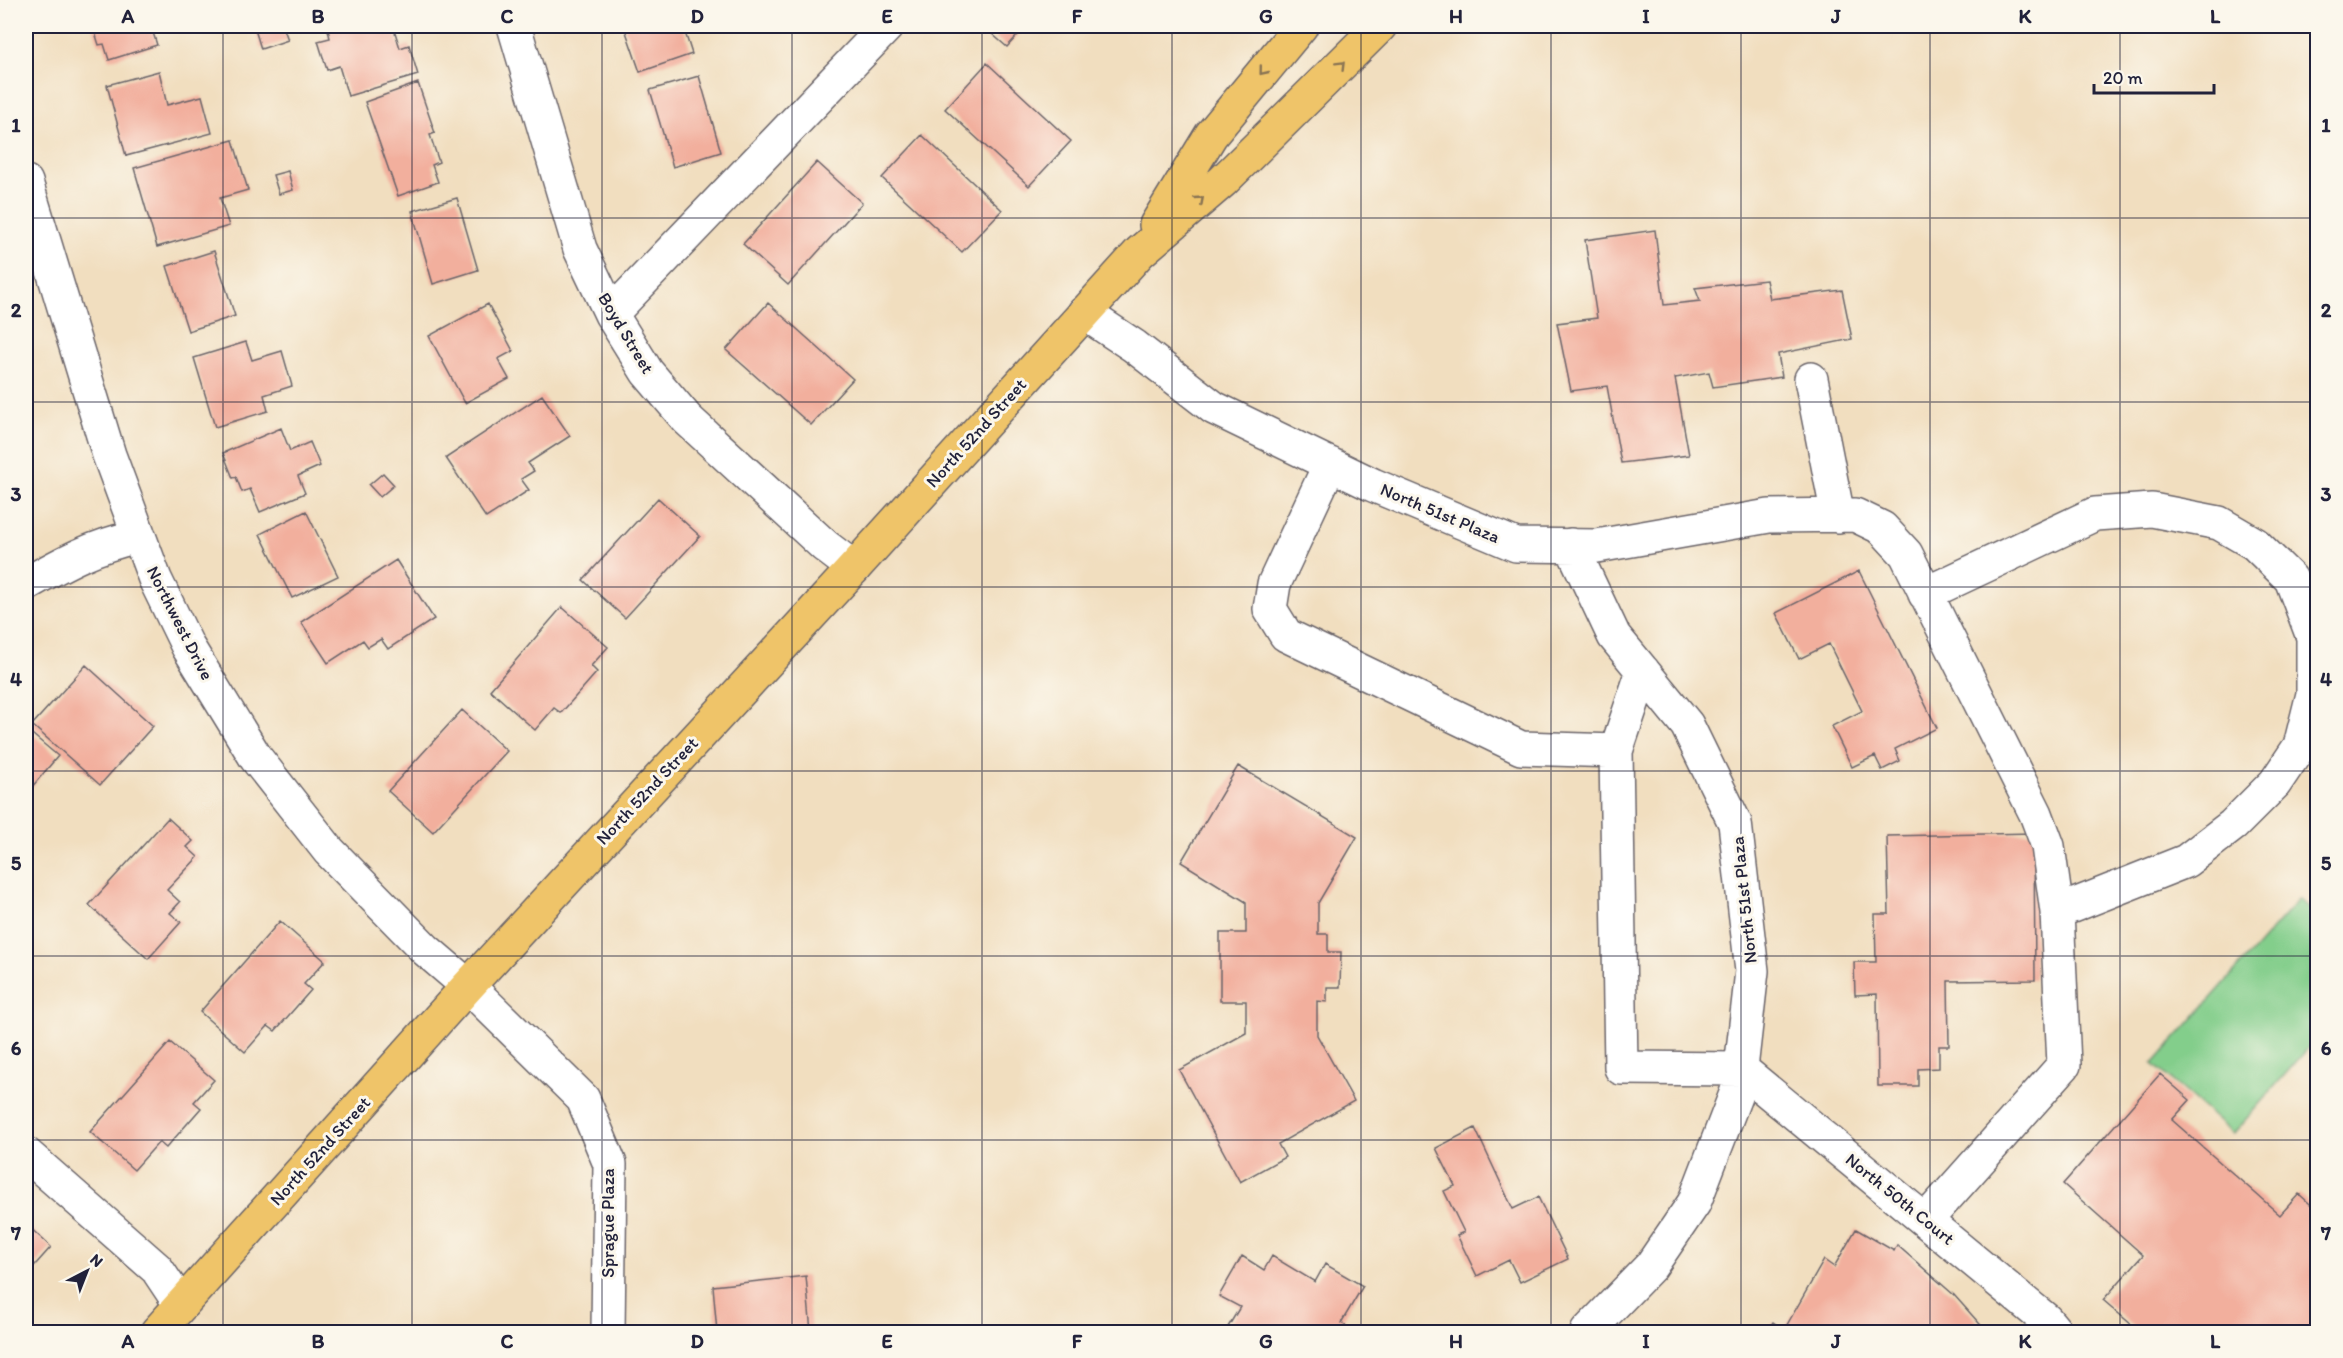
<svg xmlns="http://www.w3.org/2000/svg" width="2343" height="1358" font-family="Itim,sans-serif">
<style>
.green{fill:#83ce8b;stroke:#527863;stroke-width:1.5}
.building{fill:#f2af9d}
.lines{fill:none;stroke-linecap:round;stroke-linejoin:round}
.minor-casing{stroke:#6a6469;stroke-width:36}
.major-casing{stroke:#6a6469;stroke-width:36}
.minor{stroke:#fff;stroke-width:33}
.major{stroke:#efc469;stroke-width:33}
.oneway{stroke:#887352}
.grid{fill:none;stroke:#22223b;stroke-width:1.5;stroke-opacity:0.55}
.labels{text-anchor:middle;stroke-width:6;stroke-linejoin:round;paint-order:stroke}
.street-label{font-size:18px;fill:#22223b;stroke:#fbf7ec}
.neatline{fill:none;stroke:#22223b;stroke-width:2}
.grid-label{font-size:20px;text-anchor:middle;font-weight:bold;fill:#22223b}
</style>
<rect width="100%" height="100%" fill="#fbf7ec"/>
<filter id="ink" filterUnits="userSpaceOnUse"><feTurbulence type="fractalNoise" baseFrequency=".0167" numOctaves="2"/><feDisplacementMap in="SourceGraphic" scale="12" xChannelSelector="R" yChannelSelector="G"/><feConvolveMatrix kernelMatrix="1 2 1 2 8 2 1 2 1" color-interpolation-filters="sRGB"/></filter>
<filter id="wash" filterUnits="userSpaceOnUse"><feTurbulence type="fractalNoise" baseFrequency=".008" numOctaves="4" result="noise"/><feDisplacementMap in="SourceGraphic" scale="24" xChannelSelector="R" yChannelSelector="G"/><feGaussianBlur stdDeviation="1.35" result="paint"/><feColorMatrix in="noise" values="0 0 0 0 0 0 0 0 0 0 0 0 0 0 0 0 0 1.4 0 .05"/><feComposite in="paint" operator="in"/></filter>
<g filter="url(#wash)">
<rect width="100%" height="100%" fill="#f1debf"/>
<path class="green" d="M2299,899L2317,915V1038L2233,1134L2153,1064Z"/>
<g id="blocks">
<path class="building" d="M93,26H151L157,45L109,60L104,44L99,45Z
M254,26H283L288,40L261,49Z
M327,26H393L400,48L409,45L418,75L348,96L339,66L327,70L318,41L330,38Z
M624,26H683L692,54L640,72Z
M983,26H1026L1007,47Z
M987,63L1071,141L1029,186L945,109Z
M159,71L167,105L202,96L212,133L126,156L107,85Z
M699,76L721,152L673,167L650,90Z
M418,83L435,133L430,135L439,162L432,165L438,182L398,196L365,102Z
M922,135L1002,210L962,252L882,178Z
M233,140L248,190L220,198L229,226L157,247L134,168Z
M817,162L862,203L788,285L743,244Z
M288,171L293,190L279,194L273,175Z
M457,198L478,270L433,284L412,211Z
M1655,230L1664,305L1700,301L1695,288L1766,280L1770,299L1842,290L1852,339L1778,354L1782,377L1713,387L1709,372L1675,378L1689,455L1621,463L1607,386L1571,391L1557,323L1597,318L1585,240Z
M214,251L235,316L188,331L167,266Z
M768,303L853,379L811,425L726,350Z
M488,304L513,351L498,359L509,379L465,403L429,336Z
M246,342L252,360L282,351L292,386L264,395L268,411L215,427L194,358Z
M542,395L570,436L528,463L534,471L521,479L529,490L486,518L446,458Z
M281,428L290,451L310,442L320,466L298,476L305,493L260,512L250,489L242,492L236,477L233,478L223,453Z
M383,473L394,485L380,497L369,485Z
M658,498L700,536L625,618L583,580Z
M306,511L338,576L292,598L260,534Z
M396,560L434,619L388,649L381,639L368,647L363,640L328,663L301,622Z
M1859,571L1937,728L1895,749L1900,761L1882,770L1875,756L1852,767L1832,726L1862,711L1829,644L1799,659L1776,613Z
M562,607L608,647L591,666L597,672L561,713L554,708L535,730L490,690Z
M86,665L153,726L100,785L32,725Z
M462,710L507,751L433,832L388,791Z
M26,729L58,756L26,794Z
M1238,766L1357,837L1318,903V934H1328V952H1341L1340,987H1327V1002L1317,1001V1035L1354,1101L1278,1144L1285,1157L1240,1182L1179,1070L1246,1033V1001H1220V933H1246V902L1181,862Z
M168,818L193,841L187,847L198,857L167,890L180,902L170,913L181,922L148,959L89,905Z
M2034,833L2035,980L1948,981L1949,1046H1939V1068L1918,1069V1086H1878L1877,994L1855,995L1854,962H1876L1875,914H1889L1887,836Z
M280,921L325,961L304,984L311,990L275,1031L268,1026L245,1052L200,1012Z
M170,1042L214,1080L194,1102L201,1108L166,1148L159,1142L134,1170L90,1132Z
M2160,1074L2190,1100L2172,1120L2280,1215L2299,1194L2318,1211V1332H2140L2103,1300L2143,1255L2063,1184Z
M1475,1128L1513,1209L1538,1197L1568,1259L1520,1282L1509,1260L1477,1276L1457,1235L1464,1232L1444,1191L1455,1186L1436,1148Z
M26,1224L51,1247L26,1275Z
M1856,1229L1894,1251L1897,1245L1954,1295L1987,1332H1766L1773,1322L1784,1330L1824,1260L1834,1267Z
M1242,1256L1264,1270L1272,1256L1315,1282L1325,1264L1363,1286L1341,1323L1351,1329L1349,1332H1225L1240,1307L1219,1296Z
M806,1276L811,1332H717L713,1286Z"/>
</g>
</g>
<g filter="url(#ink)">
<use href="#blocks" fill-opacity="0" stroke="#6a6469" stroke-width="1.5"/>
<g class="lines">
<defs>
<path id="minor" d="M514,26L580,249L611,314L647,372L687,419L825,546L854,568
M26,182L109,455L155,579L188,647L256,758L329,851L426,950L468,986L583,1099L610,1164L608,1332
M1084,313L1134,346L1214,408L1373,485L1516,545L1597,546L1769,516L1855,515L1882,528L1906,554L2036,814L2048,846L2057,912L2064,1065L1926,1220
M611,314L887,26
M1811,379L1838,516
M1330,464L1274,584L1270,609L1286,635L1521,748L1616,751L1643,671
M1571,545L1614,636L1687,725L1735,823L1752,971L1739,1086L1694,1203L1651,1266L1587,1332
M26,584C66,561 92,547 138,536
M1925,594L2095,514L2152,510L2219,523L2255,544L2291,579L2313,637V694L2300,746L2275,783L2233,825L2186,861L2057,912
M1616,751L1621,1068L1741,1069L2046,1320L2056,1332
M26,1154L157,1269L181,1305"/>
<path id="major" d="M1156,225L1211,135L1301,26
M157,1332L468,986L854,568L1140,252L1223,181L1380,26"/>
</defs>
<use href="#minor" class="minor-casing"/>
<use href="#major" class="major-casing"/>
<use href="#minor" class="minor"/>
<use href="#major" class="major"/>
</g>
<defs><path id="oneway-chevron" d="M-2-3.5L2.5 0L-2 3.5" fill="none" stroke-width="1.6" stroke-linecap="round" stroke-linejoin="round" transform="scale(1.5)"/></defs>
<g class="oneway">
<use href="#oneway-chevron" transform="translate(1341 65) rotate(-45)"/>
<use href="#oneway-chevron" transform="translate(1263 71) rotate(129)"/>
<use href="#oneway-chevron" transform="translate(1200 200) rotate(-41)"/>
</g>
</g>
<path class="grid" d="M223,26V1332M412,26V1332M602,26V1332M792,26V1332M982,26V1332M1172,26V1332M1361,26V1332M1551,26V1332M1741,26V1332M1930,26V1332M2120,26V1332M26,218H2318M26,402H2318M26,587H2318M26,771H2318M26,956H2318M26,1140H2318"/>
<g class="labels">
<g class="street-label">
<text transform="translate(626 333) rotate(59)" y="6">Boyd Street</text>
<text transform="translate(976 433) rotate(-48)" y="6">North 52nd Street</text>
<text transform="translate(1440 513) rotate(23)" y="6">North 51st Plaza</text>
<text transform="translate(180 623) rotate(63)" y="6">Northwest Drive</text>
<text transform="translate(647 791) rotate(-47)" y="6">North 52nd Street</text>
<text transform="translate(1744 900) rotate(-96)" y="6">North 51st Plaza</text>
<text transform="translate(320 1151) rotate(-48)" y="6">North 52nd Street</text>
<text transform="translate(1900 1199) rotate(39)" y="6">North 50th Court</text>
<text transform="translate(608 1223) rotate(-90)" y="6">Sprague Plaza</text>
</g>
</g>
<rect width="2343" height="1358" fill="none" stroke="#fbf7ec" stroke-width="66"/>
<g transform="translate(87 1271) rotate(42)" stroke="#fbf7ec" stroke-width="4.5" paint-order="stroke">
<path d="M0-4.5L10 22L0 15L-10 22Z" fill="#22223b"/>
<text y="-9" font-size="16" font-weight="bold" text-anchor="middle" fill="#22223b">N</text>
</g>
<path d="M2094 84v9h120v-9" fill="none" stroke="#22223b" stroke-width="3"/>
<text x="2103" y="84" font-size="18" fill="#22223b" stroke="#fbf7ec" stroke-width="4.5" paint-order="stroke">20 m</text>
<rect x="33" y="33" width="2277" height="1292" class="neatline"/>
<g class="grid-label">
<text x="128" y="23">A</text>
<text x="318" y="23">B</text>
<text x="507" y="23">C</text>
<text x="697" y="23">D</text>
<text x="887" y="23">E</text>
<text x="1077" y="23">F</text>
<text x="1266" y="23">G</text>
<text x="1456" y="23">H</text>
<text x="1646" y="23">I</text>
<text x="1836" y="23">J</text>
<text x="2025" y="23">K</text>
<text x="2215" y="23">L</text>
<text x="16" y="132">1</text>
<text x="2326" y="132">1</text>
<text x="16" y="317">2</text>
<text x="2326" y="317">2</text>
<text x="16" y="501">3</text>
<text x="2326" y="501">3</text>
<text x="16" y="686">4</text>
<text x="2326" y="686">4</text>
<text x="16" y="870">5</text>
<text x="2326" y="870">5</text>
<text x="16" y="1055">6</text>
<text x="2326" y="1055">6</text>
<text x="16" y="1240">7</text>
<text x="2326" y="1240">7</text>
<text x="128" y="1348">A</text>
<text x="318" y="1348">B</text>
<text x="507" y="1348">C</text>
<text x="697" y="1348">D</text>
<text x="887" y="1348">E</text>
<text x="1077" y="1348">F</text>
<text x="1266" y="1348">G</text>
<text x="1456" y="1348">H</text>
<text x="1646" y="1348">I</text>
<text x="1836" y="1348">J</text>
<text x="2025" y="1348">K</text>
<text x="2215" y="1348">L</text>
</g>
</svg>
